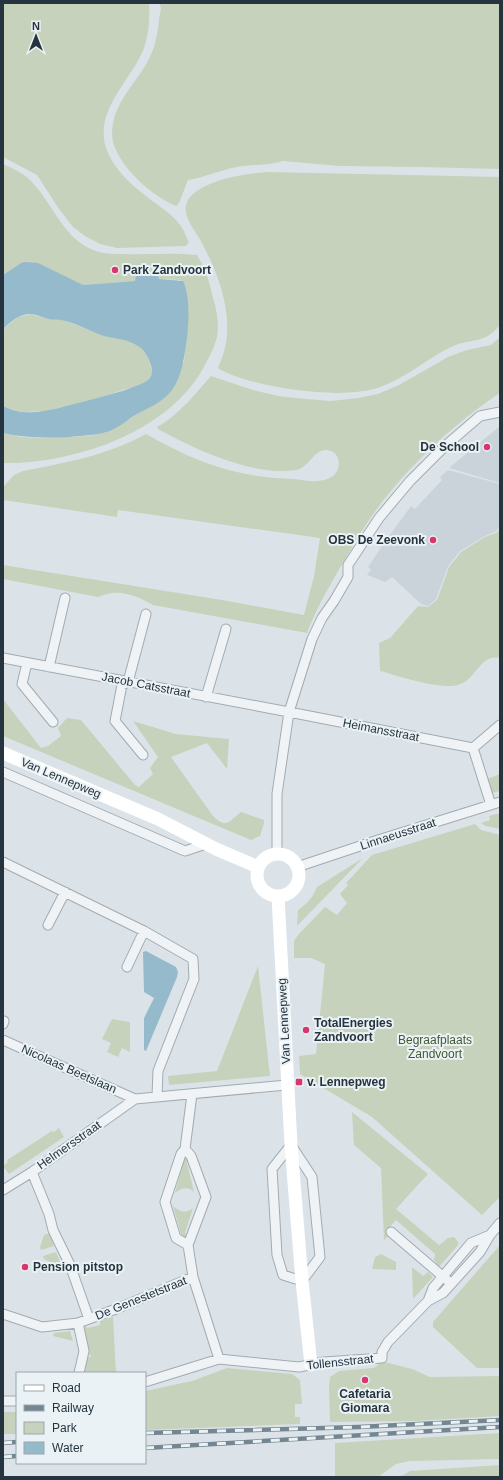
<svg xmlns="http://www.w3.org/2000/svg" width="503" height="1480" font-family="Helvetica,sans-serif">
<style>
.built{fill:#cad3da}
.green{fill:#c6d2bc}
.water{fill:#94bacb}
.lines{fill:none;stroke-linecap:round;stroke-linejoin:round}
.street-casing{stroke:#a1abb2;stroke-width:11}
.street{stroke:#eff3f6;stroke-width:9}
.secondary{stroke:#fff;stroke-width:13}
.rail-casing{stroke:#748692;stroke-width:4.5}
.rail{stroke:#ebf2f5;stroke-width:3;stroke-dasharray:9;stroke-linecap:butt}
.poi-dot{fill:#d9356e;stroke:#ebf2f5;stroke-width:1.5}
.labels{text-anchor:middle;stroke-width:4;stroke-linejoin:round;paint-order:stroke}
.poi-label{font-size:12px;font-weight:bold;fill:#25343f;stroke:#ebf2f5;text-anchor:start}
.street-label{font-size:12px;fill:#25343f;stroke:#ebf2f5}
.park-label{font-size:12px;fill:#415c31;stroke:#ebf2f5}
</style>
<rect width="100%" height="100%" fill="#dce3e8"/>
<path class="built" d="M500,426V483L449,468Z
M448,470L500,484V527L495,532L485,536L460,551L448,566L436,599L428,606L421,604L392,577L385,582L367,575L371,569L368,567L384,543L411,506L415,509L442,480L440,477Z"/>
<path class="green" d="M3,3H149C150,18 149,34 144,48C132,80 94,109 106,148C113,168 130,184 146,196C158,206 172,213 181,226C184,230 186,237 189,242L186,246L117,248L100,244L85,236L73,227L59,209L37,175L3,157Z
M159,3H500V169L420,167L340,166L283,161C268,166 252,164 237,167C220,170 206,177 188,180L179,203L176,206C153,197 122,169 114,145C110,135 113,119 117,110C126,89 144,73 152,52C158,39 158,22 161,8Z
M3,164C12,168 23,173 29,179C54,203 63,242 99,252C107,254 116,254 124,254C148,255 172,252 197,255C205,268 210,283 213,298C216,307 218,318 218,328C218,340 211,354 205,365C170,432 75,464 3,463V433L21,437L39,438L89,436L113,429L142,411L184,362L188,315L186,290L183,281L180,280L159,279L83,285L21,263L3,275Z
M268,172L500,177V325C483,346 470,337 449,348C425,360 406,378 380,387C343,401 254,388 219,369L218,367C238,328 222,281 203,245C198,234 188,224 186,213C180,182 248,173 268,172Z
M31,314L49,319H60L105,336L129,341L138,345L147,355L152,371L151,377L147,382L133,388L125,389L103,397L46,411L24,412L9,409L3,406V329L18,317Z
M500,337V393C456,422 415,460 382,502C365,524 351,549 337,573C326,592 315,612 307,633L153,605C134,594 118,588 98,597L3,579V565L222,600L304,615L314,576L320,538L118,510L117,517L3,500V487L14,475L23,471C65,463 108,455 146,434C195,462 235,477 292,479C299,479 308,482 316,481C320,481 330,479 333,476C341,470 341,455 331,451C315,445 310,468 296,470C254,477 194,449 158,429L157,427C179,415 194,395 211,376L253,390L278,396L306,399L331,401L358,398L378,394L399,385L448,357L467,350L491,345Z
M500,529V658C479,654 477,680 458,685C440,690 399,676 380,671L379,643L390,638L418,606L428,607L437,600L449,567L461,552L485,537L496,533Z
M3,699L41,748L48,746L61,736L58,728L67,718L81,720L135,785L139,787L153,774L150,768L158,757L133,721L176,734L229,739L227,769L207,743L171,757L213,816C227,829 228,822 241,812L264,820V823L260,836L251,840L3,736Z
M500,774V791L492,793L487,779Z
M500,813V829L486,826L481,823L490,820L489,816Z
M475,824L481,830L500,835V1197L482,1215L372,1117L300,1074L299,1056L316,1054L325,964L311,958H294V941L298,935L325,907L337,915L347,903L340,894L348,885L346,883L372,855Z
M363,858L297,926L298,910C307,904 313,897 317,887Z
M258,966L270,1076L169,1085L168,1076L217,1071Z
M112,1019L130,1022V1052L122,1048L118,1057L107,1052L111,1043L102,1039Z
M352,1112L428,1174L396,1209L439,1245L448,1238L454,1237L458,1242V1245L439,1267L434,1260L435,1254L396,1220L387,1230L388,1236L384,1240L381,1168L354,1145Z
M59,1128L64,1137L9,1174L3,1166L8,1162L7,1160L52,1131L54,1132Z
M185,1156L188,1157L189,1160L187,1163L194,1192C187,1186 182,1188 175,1193L183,1164L180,1159Z
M173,1206C180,1212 185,1214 193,1208L185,1233L187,1238L186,1240L179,1236L181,1234Z
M50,1233L54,1246L41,1250L40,1247L44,1235Z
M500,1245V1368H477L433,1327V1322Z
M56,1252L60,1262L54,1264L44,1259L43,1256Z
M381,1254L396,1262V1270L372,1269L375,1257Z
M412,1267L423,1276L428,1272L433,1277L413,1299Z
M113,1317L116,1373H83L86,1357H91L88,1351L83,1327L86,1326L87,1328L100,1325V1321Z
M70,1331L73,1341L53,1336L54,1333Z
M381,1361L412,1369L430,1377L500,1376V1416L416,1421L330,1422L329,1386L330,1377L339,1371L373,1368L377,1366Z
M227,1368L292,1374L300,1380L302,1404H295V1417H300V1424L145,1430V1391L192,1381Z
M3,1412H17V1434H3Z
M500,1433V1459L410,1461L396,1464L378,1477H335V1443Z
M500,1465V1477H400L410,1471Z"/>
<path class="water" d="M25,262L38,263L83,285L135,281L136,276H158L159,279L183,281C190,294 189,323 187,338C184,357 183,374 172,390C163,402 150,407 137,414C128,419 121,426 112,430C97,436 84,435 70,437C46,438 26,438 3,433V406C29,420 59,407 86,401C97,398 146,386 150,378C153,373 152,367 150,363C148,356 144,350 138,346C128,339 115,339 104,336C89,331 76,323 61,320C57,319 53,320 49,319C43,318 37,314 31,314C20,313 10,322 3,329V275L21,263Z
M146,951L176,967L178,972L177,977L146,1051L144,1050V1018L154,998L144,992L143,952Z"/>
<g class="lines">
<defs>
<path id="street" d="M3,658L289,712L473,748
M27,663L22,684L53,722
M49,667L65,598
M206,697L226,629
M473,748L491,805
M473,748L500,725
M143,755L115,721L122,685L128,682L146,614
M3,772L185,851L206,844
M277,854V794L289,712L312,639L322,618L334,601L348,577V565L379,518L410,481L444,447L480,416L500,412
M3,862L144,931L193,959L194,979L158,1071L157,1096
M297,867L375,841L500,802
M48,925L65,892
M127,967L144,931
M3,1024L4,1021
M3,1040L135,1099
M291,1145L312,1177L320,1257L302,1281L283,1275L277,1255L272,1169Z
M185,1149L191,1156L206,1197L188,1245L193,1277L219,1359
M32,1172L49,1214L53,1230L70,1265L89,1319
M3,1190L32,1172L135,1099L287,1085
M391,1232L447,1280
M188,1245L176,1238L165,1202L181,1154L185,1149L192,1094
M428,1301L433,1288L471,1243L490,1235
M3,1314L42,1327L78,1323L116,1309L193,1277
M78,1323L84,1351L79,1373
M145,1382L219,1359L299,1367L324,1362L382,1358V1352L388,1342L428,1301L443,1293L480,1252L490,1235L500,1223
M3,1401H17"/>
</defs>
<use href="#street" class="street-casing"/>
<use href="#street" class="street"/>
<path class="secondary" d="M3,753L158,819L216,849L258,867
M257 875a21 21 0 1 1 42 0a21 21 0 1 1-42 0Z
M278,896L291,1145L302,1281L311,1365"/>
<defs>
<path id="rail" d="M145,1433L359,1427L500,1420
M3,1443L17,1442
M145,1448L500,1427
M3,1457L17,1456"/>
</defs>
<use href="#rail" class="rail-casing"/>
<use href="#rail" class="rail"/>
</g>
<g class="poi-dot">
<circle cx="115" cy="270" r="4"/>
<circle cx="487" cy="447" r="4"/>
<circle cx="433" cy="540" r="4"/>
<circle cx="306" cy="1030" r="4"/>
<rect x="295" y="1078" width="8" height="8" rx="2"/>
<circle cx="25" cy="1267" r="4"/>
<circle cx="365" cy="1380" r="4"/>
</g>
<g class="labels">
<g class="poi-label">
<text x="123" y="274">Park Zandvoort</text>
<text x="479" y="451" text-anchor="end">De School</text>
<text x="425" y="544" text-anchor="end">OBS De Zeevonk</text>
<text x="314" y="1027">TotalEnergies<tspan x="314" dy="14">Zandvoort</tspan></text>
<text x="307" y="1086">v. Lennepweg</text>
<text x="33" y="1271">Pension pitstop</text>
<text x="365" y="1398" text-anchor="middle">Cafetaria<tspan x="365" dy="14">Giomara</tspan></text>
</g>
<g class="street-label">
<text transform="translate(146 685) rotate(11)" y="4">Jacob Catsstraat</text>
<text transform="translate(381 730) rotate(11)" y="4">Heimansstraat</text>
<text transform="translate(61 778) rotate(23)" y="4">Van Lennepweg</text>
<text transform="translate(398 834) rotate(-18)" y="4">Linnaeusstraat</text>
<text transform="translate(284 1021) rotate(-93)" y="4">Van Lennepweg</text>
<text transform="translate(69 1069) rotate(24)" y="4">Nicolaas Beetslaan</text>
<text transform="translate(69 1145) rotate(-35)" y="4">Helmersstraat</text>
<text transform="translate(141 1298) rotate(-22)" y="4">De Genestetstraat</text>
<text transform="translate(340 1362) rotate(-6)" y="4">Tollensstraat</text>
</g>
<g class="park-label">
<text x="435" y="1044">Begraafplaats<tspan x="435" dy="14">Zandvoort</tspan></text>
</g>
</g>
<rect width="503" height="1480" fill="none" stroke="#25343f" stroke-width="8"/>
<rect x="16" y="1372" width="130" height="92" fill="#ebf2f5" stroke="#9ca6ac"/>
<rect x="24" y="1385" width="20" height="6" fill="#ffffff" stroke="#9ca6ac"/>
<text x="52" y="1392" font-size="12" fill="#25343f">Road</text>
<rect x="24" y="1405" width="20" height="6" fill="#748692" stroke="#9ca6ac"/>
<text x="52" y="1412" font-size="12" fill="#25343f">Railway</text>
<rect x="24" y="1422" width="20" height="12" fill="#c6d2bc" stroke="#9ca6ac"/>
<text x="52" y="1432" font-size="12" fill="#25343f">Park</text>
<rect x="24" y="1442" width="20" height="12" fill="#94bacb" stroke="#9ca6ac"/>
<text x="52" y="1452" font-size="12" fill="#25343f">Water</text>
<g transform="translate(36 36)" stroke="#ebf2f5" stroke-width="3" paint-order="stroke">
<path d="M0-3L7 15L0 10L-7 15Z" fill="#25343f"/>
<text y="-6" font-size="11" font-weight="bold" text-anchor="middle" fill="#25343f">N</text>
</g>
</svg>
